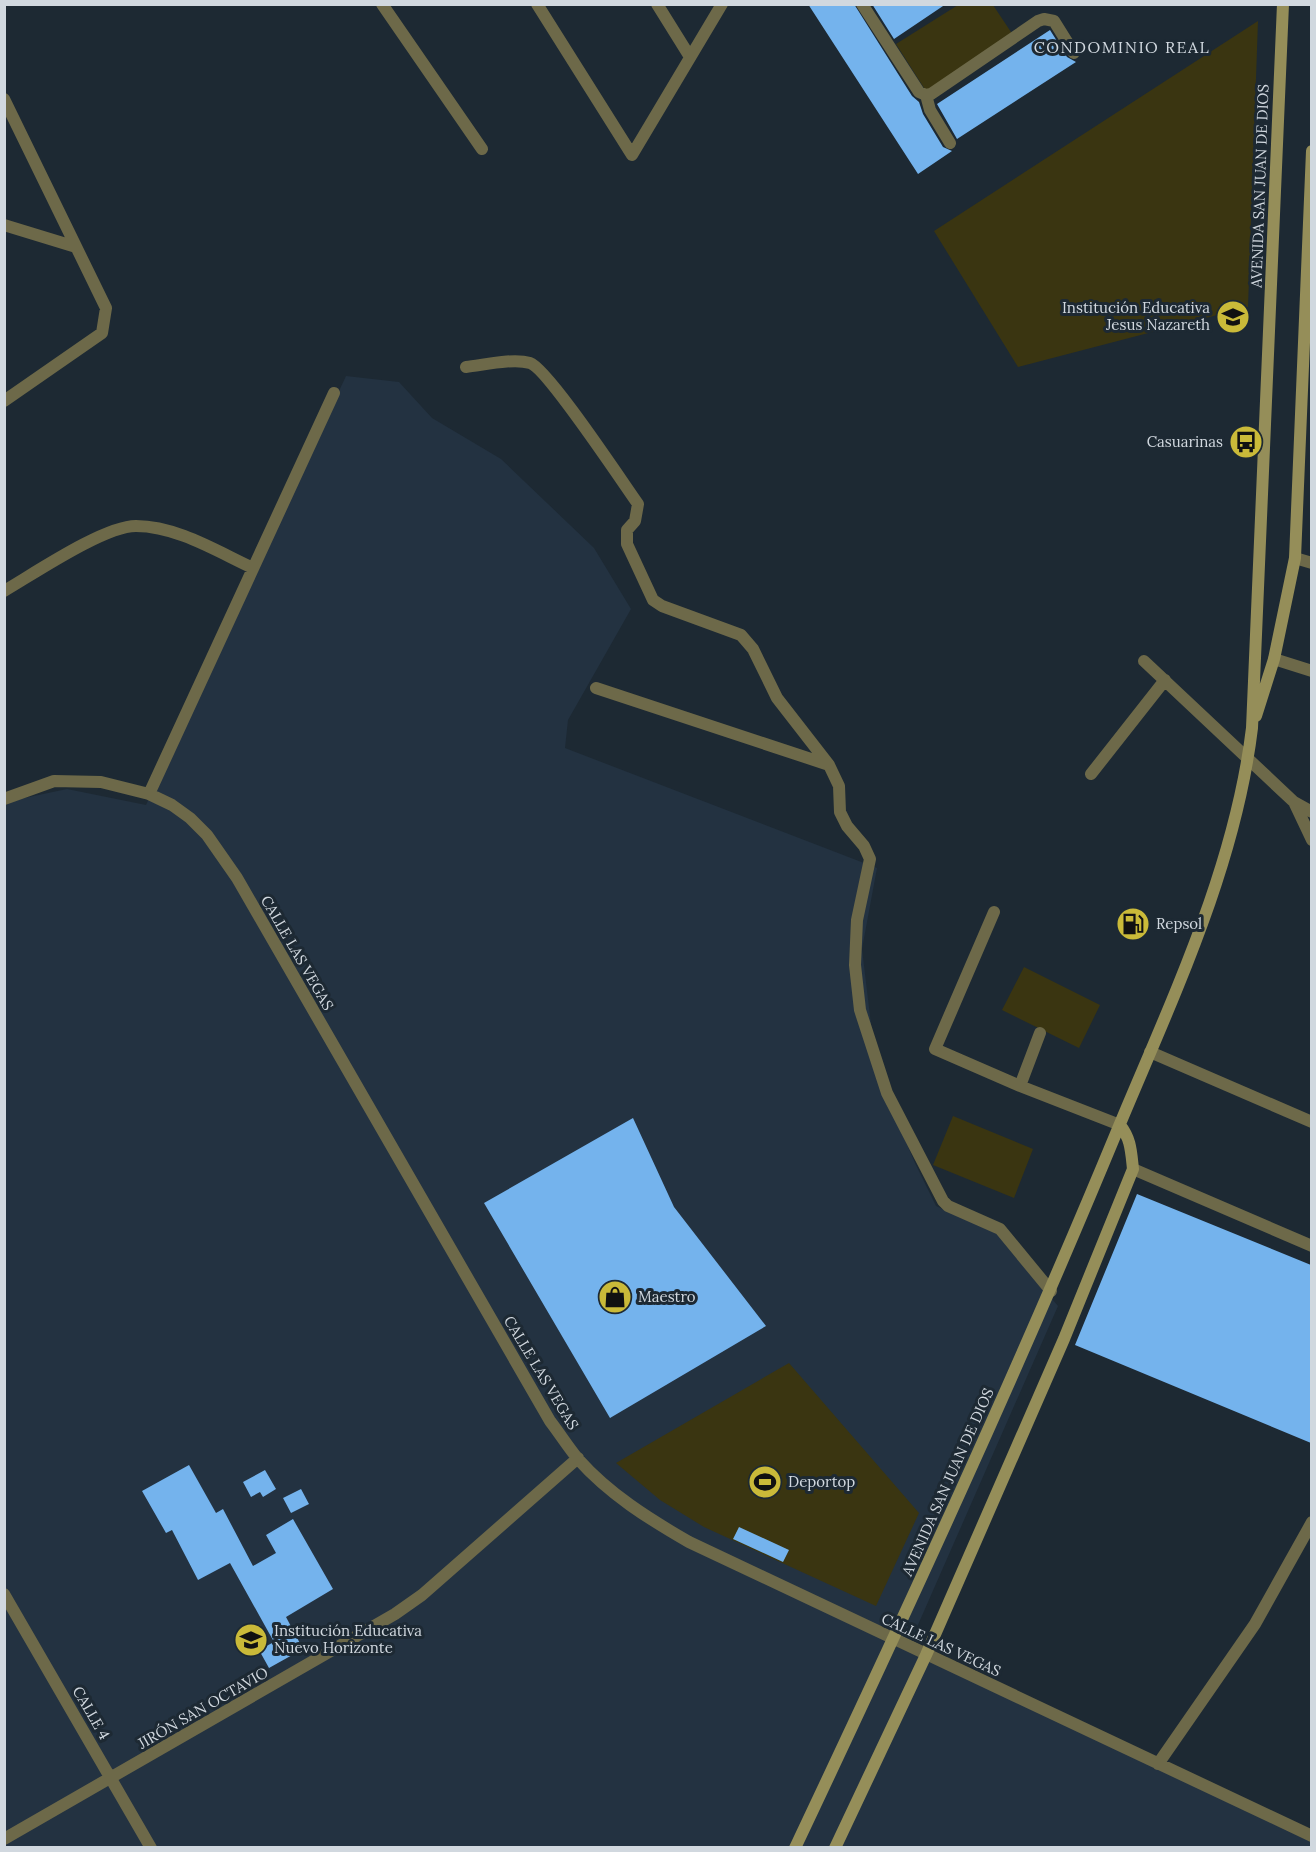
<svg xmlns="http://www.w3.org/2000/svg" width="1316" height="1852" font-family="Lora,serif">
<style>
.built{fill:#233241}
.green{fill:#3a3511}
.building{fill:#74b3ed}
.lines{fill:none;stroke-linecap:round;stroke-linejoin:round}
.street{stroke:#6d6949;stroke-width:12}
.secondary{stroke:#958e59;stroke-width:12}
.labels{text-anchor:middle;stroke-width:6;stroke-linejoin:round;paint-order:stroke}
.street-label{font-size:15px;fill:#d1d8df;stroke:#1d2933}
.poi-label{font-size:15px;fill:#d1d8df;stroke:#1d2933;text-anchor:start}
.neighbourhood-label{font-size:16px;letter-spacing:1.5px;fill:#d1d8df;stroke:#1d2933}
</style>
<rect width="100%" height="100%" fill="#1d2933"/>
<path class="built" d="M346,376L399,382L432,418L501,459L594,548L631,609L568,720L565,748L877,868L862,949L877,1074L915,1163L936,1206L997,1233L1058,1306L910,1643L1311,1834V1847H5L4,806L15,800L67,789L146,805Z"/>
<path class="green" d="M958,5H993L1013,35L926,91L896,44Z
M1258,21L1248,307L1018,367L934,231Z
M1024,967L1100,1005L1079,1048L1002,1010Z
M953,1116L1033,1149L1014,1198L933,1165Z
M789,1363L919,1513L876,1606L704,1527L660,1500L616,1463Z"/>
<path class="building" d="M808,4H854L912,96L919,102L923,114L943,147L952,151L918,174Z
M872,4H946L894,39Z
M1050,30L1067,57L1076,62L957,139L937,104Z
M633,1118L674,1207L766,1326L610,1418L484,1203Z
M1137,1194L1311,1265V1443L1075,1345Z
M189,1465L216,1513L223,1509L253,1566L276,1553L266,1535L293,1519L333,1589L286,1617L303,1649L269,1668L259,1650L274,1642L230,1563L198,1580L172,1530L166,1533L142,1491Z
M265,1470L276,1489L263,1497L260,1492L251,1497L243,1482Z
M301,1489L309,1504L291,1513L283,1498Z
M739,1527L789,1550L783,1562L733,1539Z"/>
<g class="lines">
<path class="street" d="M382,4L482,149
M537,4L632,155L722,4
M657,4L690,57
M862,4L919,92L926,95L931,94L1038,21L1044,19L1054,21L1074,53
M926,95L930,110L950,143
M4,99L106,308L102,333L4,401
M4,225L76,247
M466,367C484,365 513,358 530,363C547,368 623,483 638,504L635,521L627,530V544L653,600L662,606L741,635L753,649L777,698L829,765L839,786L840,812L847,826L864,846L870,859L857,920L855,965L860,1010L887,1093L943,1201L948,1206L1000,1229L1051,1291
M1295,558L1312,563
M4,591C35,573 104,526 136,526C177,526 218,552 253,568
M1274,659L1312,671
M1144,661L1294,802L1312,812
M596,688L829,765
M1091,774L1165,680
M149,794L334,393
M4,799L54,781L101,782L149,794L172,805L190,818L207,835L237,878L550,1421C560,1434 568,1447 578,1459C609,1494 649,1519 689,1542L1312,1836
M1294,802L1312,840
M994,912L935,1049L1020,1086L1120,1125
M1150,1052L1312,1122
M1020,1086L1040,1033
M1133,1169L1312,1246
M4,1594L151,1848
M1158,1764L1255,1624L1312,1522
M4,1839L395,1614L422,1595L578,1458"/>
<path class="secondary" d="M1256,716L1274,659L1295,558L1312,151
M795,1848C907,1611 1017,1373 1117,1131C1171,1001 1235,869 1252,728L1283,4
M835,1848L926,1655L1064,1339L1133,1169C1131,1151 1131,1139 1120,1125"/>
</g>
<defs>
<symbol id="school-disc" viewBox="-11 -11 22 22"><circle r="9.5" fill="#caba39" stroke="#1d2933"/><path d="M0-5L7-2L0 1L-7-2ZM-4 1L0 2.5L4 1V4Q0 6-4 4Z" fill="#111"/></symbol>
<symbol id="bus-disc" viewBox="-11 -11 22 22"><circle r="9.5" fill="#caba39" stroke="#1d2933"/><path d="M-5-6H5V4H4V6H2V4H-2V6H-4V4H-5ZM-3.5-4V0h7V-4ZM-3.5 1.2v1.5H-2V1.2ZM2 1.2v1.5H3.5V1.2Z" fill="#111"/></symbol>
<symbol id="fuel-disc" viewBox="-11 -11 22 22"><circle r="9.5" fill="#caba39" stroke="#1d2933"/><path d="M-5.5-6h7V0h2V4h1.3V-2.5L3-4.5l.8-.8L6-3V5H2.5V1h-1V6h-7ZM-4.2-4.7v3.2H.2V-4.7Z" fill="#111"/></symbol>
<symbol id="shop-disc" viewBox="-11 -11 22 22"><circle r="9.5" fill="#caba39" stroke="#1d2933"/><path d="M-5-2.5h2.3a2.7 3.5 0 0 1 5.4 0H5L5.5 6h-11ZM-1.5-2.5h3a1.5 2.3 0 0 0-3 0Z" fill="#111"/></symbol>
<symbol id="stadium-disc" viewBox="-11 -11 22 22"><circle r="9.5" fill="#caba39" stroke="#1d2933"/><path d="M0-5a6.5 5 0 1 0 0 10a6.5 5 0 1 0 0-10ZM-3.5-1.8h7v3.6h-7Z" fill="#111"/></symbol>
</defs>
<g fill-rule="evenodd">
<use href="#school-disc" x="1214" y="298" width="38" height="38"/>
<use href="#bus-disc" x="1227" y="423" width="38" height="38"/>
<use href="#fuel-disc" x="1114" y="905" width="38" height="38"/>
<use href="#shop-disc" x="596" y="1278" width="38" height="38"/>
<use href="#stadium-disc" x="746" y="1463" width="38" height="38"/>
<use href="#school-disc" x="232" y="1621" width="38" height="38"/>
</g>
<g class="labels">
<g class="street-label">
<text transform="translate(1260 186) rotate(-88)" y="5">AVENIDA SAN JUAN DE DIOS</text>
<text transform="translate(297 953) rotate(60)" y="5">CALLE LAS VEGAS</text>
<text transform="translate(541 1373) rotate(59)" y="5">CALLE LAS VEGAS</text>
<text transform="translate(948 1482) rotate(-66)" y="5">AVENIDA SAN JUAN DE DIOS</text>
<text transform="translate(941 1645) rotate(25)" y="5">CALLE LAS VEGAS</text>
<text transform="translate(203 1708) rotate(-30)" y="5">JIRÓN SAN OCTAVIO</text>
<text transform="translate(91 1713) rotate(60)" y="5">CALLE 4</text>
</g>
<g class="poi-label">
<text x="1210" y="313" text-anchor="end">Institución Educativa<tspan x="1210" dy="17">Jesus Nazareth</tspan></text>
<text x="1223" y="447" text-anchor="end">Casuarinas</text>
<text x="1156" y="929">Repsol</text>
<text x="638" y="1302">Maestro</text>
<text x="788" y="1487">Deportop</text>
<text x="274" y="1636">Institución Educativa<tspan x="274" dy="17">Nuevo Horizonte</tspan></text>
</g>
<g class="neighbourhood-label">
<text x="1122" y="53">CONDOMINIO REAL</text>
</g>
</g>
<rect width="1316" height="1852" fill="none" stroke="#d1d8df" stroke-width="12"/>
</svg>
